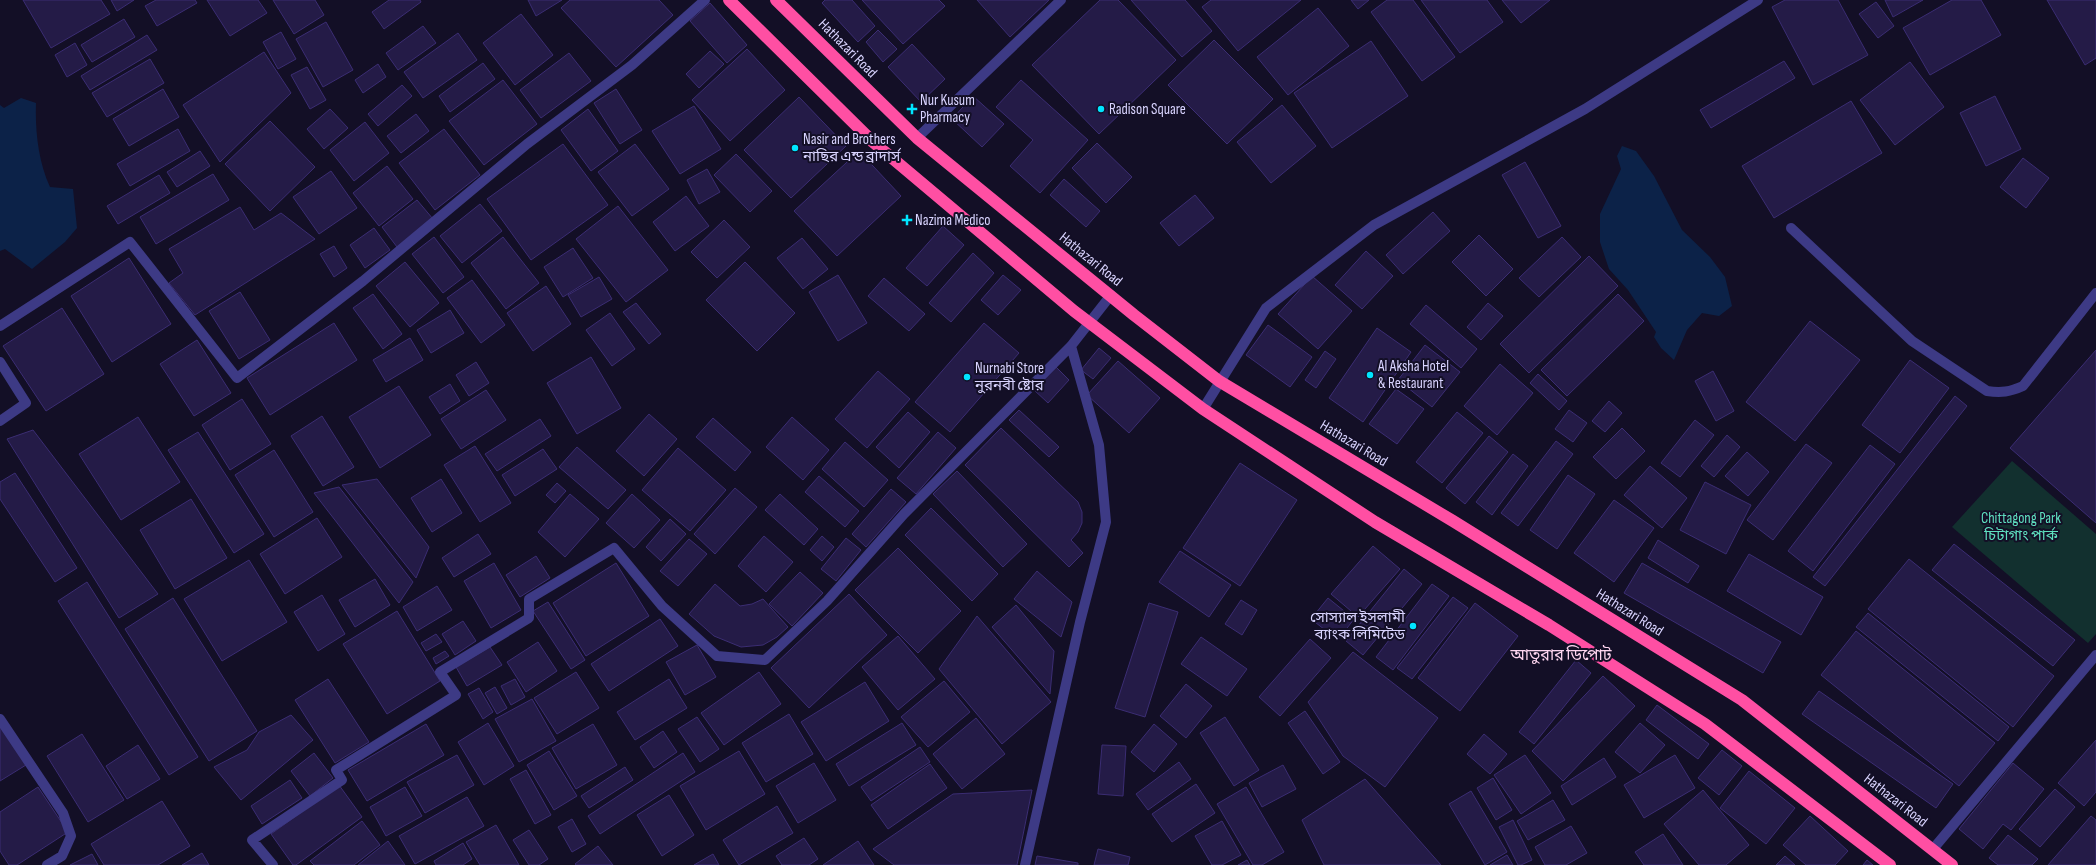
<svg xmlns="http://www.w3.org/2000/svg" width="2096" height="865" font-family="'Sofia Sans Condensed','Noto Sans Bengali',sans-serif">
<style>
.green{fill:#12302f}
.water{fill:#0c2248}
.building{fill:#241b47;stroke:#3b2d73}
.lines{fill:none;stroke-linecap:round;stroke-linejoin:round}
.street{stroke:#3d3a85;stroke-width:10}
.highway{stroke:#ff4fa3;stroke-width:12}
.poi-dot{fill:#00e5ff;stroke:#130f26;stroke-width:1.5}
.labels{text-anchor:middle;stroke-width:4;stroke-linejoin:round;paint-order:stroke}
.street-label{font-size:15px;fill:#d9d4ff;stroke:#130f26}
.poi-label{font-size:15px;fill:#d9d4ff;stroke:#130f26;text-anchor:start}
.park-label{font-size:15px;fill:#5fe0c0;stroke:#130f26}
.neighbourhood-label{font-size:16px;fill:#ffd6f0;stroke:#130f26}
</style>
<rect width="100%" height="100%" fill="#130f26"/>
<path class="green" d="M2012,461L2096,534V634L2088,643L1952,527Z"/>
<path class="water" d="M21,98L36,103C35,130 38,161 50,187L73,189L77,228L65,242L32,269L5,249L0,251V105L4,108Z
M1622,146L1636,151L1654,176L1682,230L1710,257L1725,277L1732,306L1719,316L1702,313L1687,330L1674,360L1661,348L1654,337L1656,332L1628,290L1609,269L1600,242V214L1621,169L1617,156Z"/>
<path class="building" d="M23,0H101L110,14L51,48Z
M111,0H134L117,11Z
M156,0H195L197,3L157,26L145,6Z
M207,0H258L267,13L230,36Z
M273,0H315L324,15L294,34Z
M389,0H420L421,2L384,29L372,12Z
M528,0H562L536,16Z
M570,0H659L673,15L616,67L561,8Z
M825,0H852L875,26L858,42L822,3Z
M862,0H939L945,6L903,44Z
M977,0H1049L1010,37Z
M1100,0H1118L1176,60L1099,134L1032,65Z
M1131,0H1185L1212,31L1182,57Z
M1211,0H1301L1238,51L1202,7Z
M1351,0H1369L1358,9Z
M1387,0H1413L1455,57L1422,81L1371,12Z
M1421,0H1487L1503,22L1460,53Z
M1502,0H1550L1521,23Z
M1785,0H1838L1868,55L1813,85L1772,7Z
M1885,0H1923L1893,17Z
M1952,0H1981L2001,35L1930,75L1903,28Z
M2047,0H2096V58L2085,65Z
M1876,2L1894,26L1878,38L1859,14Z
M710,3L747,45L727,63L690,21Z
M1318,8L1349,46L1288,95L1257,57Z
M521,14L553,55L515,85L483,43Z
M124,19L135,37L92,62L81,45Z
M326,22L353,70L323,87L296,39Z
M423,26L436,43L398,70L386,53Z
M878,30L897,49L883,62L866,42Z
M281,32L296,59L278,69L263,42Z
M458,33L477,60L423,98L404,72Z
M147,35L157,50L90,90L81,76Z
M1214,40L1273,99L1227,144L1168,85Z
M1371,41L1408,96L1332,148L1294,93Z
M75,43L87,65L67,77L55,55Z
M912,44L945,79L921,102L888,67Z
M747,49L785,90L730,141L692,100Z
M710,51L724,64L699,88L686,74Z
M264,52L291,93L220,162L183,105Z
M569,53L591,81L541,118L520,90Z
M150,59L164,83L107,117L92,93Z
M1784,61L1795,78L1711,128L1700,110Z
M1910,62L1944,107L1895,145L1860,100Z
M483,63L495,79L450,112L439,96Z
M378,64L386,77L363,93L355,80Z
M307,67L326,100L310,109L291,75Z
M503,80L537,124L484,165L449,121Z
M1021,80L1088,140L1040,193L1010,166L1033,140L996,107Z
M402,85L412,96L378,126L368,114Z
M163,89L179,117L129,146L113,119Z
M616,89L642,130L620,144L594,103Z
M973,96L1004,124L982,147L952,119Z
M1995,96L2021,149L1986,166L1960,113Z
M799,97L846,146L791,198L744,150Z
M1851,101L1882,153L1774,218L1742,166Z
M1282,105L1316,146L1271,183L1237,142Z
M694,106L721,149L680,174L652,131Z
M330,109L348,128L324,149L307,129Z
M588,109L618,151L591,171L561,130Z
M416,114L429,131L401,153L387,136Z
M270,121L315,167L270,211L225,164Z
M365,122L389,153L354,181L330,150Z
M178,129L190,151L130,186L117,164Z
M444,129L480,175L435,210L399,163Z
M1097,143L1132,177L1106,203L1072,168Z
M563,144L608,205L531,260L487,199Z
M635,144L669,189L632,216L598,172Z
M200,151L210,166L177,187L167,172Z
M859,151L901,196L837,256L794,211Z
M736,154L772,191L750,212L714,175Z
M2023,158L2049,178L2026,208L2000,187Z
M1525,162L1561,226L1538,238L1502,175Z
M387,166L413,199L379,226L353,193Z
M707,169L720,192L699,204L687,180Z
M331,171L357,208L319,234L293,197Z
M213,174L229,200L156,244L140,217Z
M159,175L170,193L118,224L107,206Z
M1064,179L1100,211L1086,227L1050,195Z
M1195,195L1214,218L1179,246L1160,223Z
M686,196L709,226L675,251L653,222Z
M417,200L433,219L397,247L382,227Z
M480,204L502,231L462,263L440,236Z
M618,206L668,270L626,302L576,239Z
M240,207L254,230L281,213L315,239L195,315L169,283L183,273L169,249Z
M1433,212L1450,231L1403,274L1386,255Z
M724,220L750,247L717,278L691,252Z
M943,226L964,245L927,286L906,268Z
M374,228L390,250L365,268L350,245Z
M1479,235L1513,269L1486,296L1452,262Z
M434,237L464,277L443,293L412,254Z
M503,237L539,283L506,309L471,263Z
M1562,237L1581,257L1539,297L1519,278Z
M802,238L828,269L803,289L777,258Z
M334,246L347,268L334,277L320,254Z
M573,248L593,278L563,297L544,267Z
M1366,251L1393,276L1362,309L1335,285Z
M973,253L994,273L951,322L929,303Z
M1589,256L1618,286L1529,373L1500,344Z
M129,258L171,324L112,362L71,296Z
M405,262L439,303L410,327L376,286Z
M745,262L795,313L757,351L706,300Z
M838,275L867,323L838,341L809,292Z
M1003,275L1021,290L998,315L981,300Z
M1312,276L1352,311L1318,349L1278,314Z
M599,277L612,299L581,317L568,295Z
M884,278L925,314L909,331L868,296Z
M472,280L505,325L481,343L447,298Z
M546,286L571,324L533,351L507,313Z
M240,292L270,340L239,359L209,311Z
M373,294L402,334L383,349L353,308Z
M1618,294L1644,321L1567,396L1541,370Z
M636,303L661,334L649,344L623,312Z
M1488,303L1503,316L1481,340L1467,327Z
M1426,305L1477,349L1461,368L1410,324Z
M62,308L104,374L46,411L3,346Z
M450,310L464,333L431,353L417,330Z
M610,313L635,349L612,366L586,330Z
M1810,321L1860,360L1795,441L1746,402Z
M334,323L357,360L270,415L247,378Z
M984,323L1019,353L950,432L915,402Z
M1268,325L1312,357L1290,387L1246,355Z
M1377,328L1411,352L1363,422L1329,398Z
M410,338L423,360L386,382L373,360Z
M197,340L231,393L194,416L160,364Z
M1425,345L1460,372L1432,407L1398,380Z
M1099,348L1111,358L1093,379L1081,370Z
M2096,350V523L2010,448Z
M1325,351L1336,359L1316,388L1305,380Z
M591,357L621,408L577,434L547,383Z
M1910,360L1949,388L1900,453L1862,425Z
M1118,361L1160,398L1129,433L1087,395Z
M476,362L489,383L469,396L456,375Z
M1500,364L1533,393L1497,435L1464,406Z
M1055,366L1069,380L1048,403L1033,389Z
M878,371L910,399L867,448L835,419Z
M1713,371L1734,411L1716,421L1695,381Z
M1538,374L1567,401L1559,410L1530,383Z
M450,384L460,401L440,414L429,397Z
M399,386L431,435L380,468L349,417Z
M1396,389L1424,409L1397,444L1369,424Z
M486,390L506,420L461,449L441,419Z
M1955,396L1967,406L1825,586L1813,577Z
M242,399L271,444L230,470L202,425Z
M1609,401L1622,413L1605,432L1592,421Z
M1019,410L1059,447L1049,457L1009,420Z
M1569,410L1587,423L1573,442L1555,429Z
M908,412L930,432L899,468L876,447Z
M1457,412L1483,433L1442,483L1416,462Z
M649,414L677,439L644,476L616,451Z
M322,416L354,467L323,486L291,436Z
M138,417L180,482L121,520L79,454Z
M792,417L829,450L803,480L766,447Z
M713,418L751,452L735,471L696,437Z
M540,419L551,436L497,471L485,454Z
M1695,420L1714,435L1680,477L1661,463Z
M1001,428L1078,502L1082,512V523L1078,532L1071,540L1083,553L1069,567L965,465Z
M1622,428L1645,451L1616,479L1593,457Z
M33,430L158,594L119,618L7,439Z
M198,432L264,534L234,553L168,450Z
M938,432L956,448L916,494L897,478Z
M1727,435L1740,447L1714,477L1701,466Z
M1489,436L1508,452L1465,504L1446,488Z
M1556,441L1573,454L1518,526L1501,513Z
M845,442L888,480L864,507L822,469Z
M1806,444L1832,463L1773,540L1747,520Z
M1870,445L1895,464L1813,571L1788,551Z
M475,446L511,503L480,522L444,465Z
M577,447L626,490L608,509L559,467Z
M678,448L726,490L690,531L642,490Z
M543,449L557,469L515,496L502,475Z
M274,450L313,512L274,537L235,475Z
M1747,452L1769,472L1748,496L1725,476Z
M1513,454L1528,466L1492,515L1476,502Z
M1240,463L1297,500L1240,586L1183,548Z
M1650,466L1687,498L1662,528L1624,495Z
M957,471L1027,544L1003,567L933,494Z
M15,473L77,568L55,582L0,499V482Z
M1568,475L1595,494L1557,549L1530,530Z
M819,476L859,511L845,527L805,492Z
M377,479L429,547L416,578L342,485Z
M441,479L462,513L432,532L411,498Z
M1705,482L1751,505L1726,554L1680,530Z
M557,483L566,491L555,503L546,495Z
M339,487L413,582L399,603L314,493Z
M735,488L757,507L715,554L694,534Z
M891,489L906,502L866,547L852,534Z
M570,494L599,519L565,557L538,532Z
M632,494L660,520L634,548L606,523Z
M780,494L818,529L804,545L765,510Z
M191,499L227,558L175,589L140,530Z
M1614,500L1654,528L1614,582L1574,553Z
M931,508L998,574L972,601L905,535Z
M317,518L342,557L285,594L260,554Z
M670,519L686,534L661,561L646,547Z
M478,534L491,554L454,577L442,558Z
M764,536L793,562L766,592L738,566Z
M822,536L834,547L822,561L810,550Z
M846,538L861,550L836,581L821,569Z
M689,539L707,554L678,586L660,571Z
M1658,540L1699,566L1688,583L1648,558Z
M1954,544L2075,640L2053,666L1932,570Z
M1373,546L1400,569L1358,617L1331,594Z
M898,548L961,611L918,653L855,590Z
M1180,551L1231,585L1209,617L1159,582Z
M1749,554L1823,597L1801,635L1727,591Z
M536,556L550,578L520,597L506,575Z
M1909,559L2054,676L2013,727L1868,609Z
M249,560L287,622L222,661L184,599Z
M494,563L521,610L491,628L464,581Z
M616,563L649,616L586,656L553,603Z
M1642,563L1781,642L1763,673L1624,593Z
M1404,569L1422,584L1363,655L1346,641Z
M1037,571L1072,602L1061,637L1014,599Z
M800,572L823,593L792,626L769,604Z
M375,579L390,605L355,627L339,600Z
M87,582L198,757L169,775L58,601Z
M715,584L740,606L752,604L763,599L788,627L777,637L763,645L741,647L714,636L689,614Z
M1432,584L1449,596L1393,670L1376,657Z
M437,586L452,610L417,631L403,607Z
M849,594L887,635L809,708L771,668Z
M322,595L345,634L318,651L294,612Z
M1453,597L1468,608L1412,679L1397,668Z
M173,598L257,731L209,761L125,629Z
M1328,598L1354,619L1338,640L1311,619Z
M1241,600L1257,610L1242,635L1225,624Z
M548,602L585,660L571,669L533,611Z
M1149,603L1178,612L1145,717L1115,708Z
M1475,603L1518,636L1460,711L1418,678Z
M1016,605L1054,651L1050,694L992,627Z
M397,611L440,681L387,714L343,644Z
M1868,613L2009,727L1998,741L1856,627Z
M977,616L1051,702L1002,744L939,669Z
M660,619L678,646L609,691L591,664Z
M463,621L476,641L455,655L442,634Z
M1856,631L1995,743L1959,786L1821,675Z
M436,634L442,642L426,651L421,643Z
M898,636L935,679L898,710L862,667Z
M1201,637L1247,669L1227,696L1181,664Z
M1310,639L1331,658L1280,716L1259,697Z
M538,642L557,671L526,692L507,662Z
M697,645L716,677L685,695L666,662Z
M490,647L502,665L467,686L456,667Z
M445,651L449,656L436,664L433,658Z
M1353,652L1438,718L1385,787L1343,756L1308,702Z
M1576,660L1591,673L1534,744L1519,732Z
M576,672L599,708L557,734L534,698Z
M759,672L781,704L724,745L701,713Z
M1603,676L1635,706L1563,781L1532,751Z
M328,679L369,742L335,763L295,700Z
M515,679L525,697L511,705L501,686Z
M669,679L687,708L635,740L617,712Z
M944,681L970,712L928,747L901,717Z
M865,682L889,721L826,761L801,722Z
M1186,684L1212,706L1186,738L1160,716Z
M495,687L507,708L497,714L485,693Z
M479,688L493,712L483,719L468,694Z
M1819,691L1953,784L1936,808L1802,714Z
M532,699L556,741L519,762L495,719Z
M1657,705L1709,744L1698,759L1646,720Z
M1305,711L1340,762L1323,774L1288,723Z
M789,714L813,754L766,782L742,743Z
M291,715L313,740L241,800L214,767L247,750L259,732Z
M697,717L719,749L700,762L678,729Z
M1225,717L1259,770L1234,786L1200,733Z
M976,718L1005,754L962,789L933,754Z
M0,723L26,765L0,781Z
M488,723L514,766L484,785L458,742Z
M902,723L916,745L849,786L836,764Z
M1640,723L1665,745L1640,773L1615,752Z
M426,724L444,755L367,801L348,770Z
M593,724L617,765L576,789L552,748Z
M1154,724L1177,744L1154,772L1131,752Z
M663,731L677,752L654,768L640,747Z
M82,734L124,800L88,822L47,756Z
M1484,734L1507,754L1490,774L1467,754Z
M2096,740V792L2084,806L2058,783Z
M138,745L160,779L127,799L106,766Z
M1102,745L1126,746L1123,796L1098,794Z
M920,747L930,762L871,801L861,787Z
M1722,750L1742,766L1719,795L1698,778Z
M549,751L577,796L554,810L527,765Z
M739,751L765,794L706,830L680,786Z
M314,753L333,778L310,796L291,771Z
M683,753L695,772L600,834L588,816Z
M457,755L474,785L425,813L407,782Z
M1525,755L1551,793L1521,814L1494,775Z
M1675,755L1695,788L1644,818L1624,785Z
M1604,758L1616,777L1572,805L1561,786Z
M1179,762L1191,779L1148,810L1136,794Z
M814,763L836,800L798,823L776,786Z
M2013,763L2044,789L2011,830L2003,824L1983,849L1959,829Z
M930,764L947,788L888,829L871,805Z
M1283,765L1296,789L1262,807L1249,783Z
M625,767L633,780L589,808L581,796Z
M526,770L551,815L535,824L510,779Z
M1749,771L1795,808L1766,844L1720,808Z
M1493,778L1512,810L1496,820L1477,788Z
M1365,779L1441,865H1324L1302,820Z
M290,780L302,798L262,824L251,806Z
M1196,784L1215,813L1172,842L1152,814Z
M339,785L362,817L296,865H293L271,834Z
M38,787L68,832L17,865H9L0,851V812Z
M405,787L422,816L386,836L370,807Z
M1246,787L1284,852L1262,865H1253L1217,804Z
M2055,789L2075,807L2040,847L2019,829Z
M1032,790L1017,865H894L873,849L953,794Z
M1703,790L1749,845L1726,865H1699L1664,824Z
M1471,791L1507,852L1485,865L1449,804Z
M669,795L694,835L662,856L637,815Z
M467,797L484,826L415,864L399,836Z
M1553,800L1565,820L1528,840L1517,821Z
M162,801L190,846L158,865H104L91,844Z
M777,806L793,833L739,865L723,840Z
M1810,816L1848,851L1835,865H1806L1783,845Z
M2091,816L2096,820V865H2048Z
M572,819L586,844L572,852L558,827Z
M1513,820L1532,860L1521,865H1518L1499,827Z
M362,821L380,845L354,865H314L310,861Z
M1222,821L1241,855L1222,865H1212L1195,836Z
M496,825L519,865H480L466,842Z
M1571,826L1587,853L1566,865H1545L1535,847Z
M529,830L548,859L539,865H529L513,840Z
M1663,834L1683,865H1644L1635,852Z
M2008,835L2038,859L2032,865H1998L1989,858Z
M804,838L818,859L809,865H782L776,856Z
M388,841L405,865H358Z
M858,841L874,865H823Z
M463,843L472,859L463,865H436L434,861Z
M598,846L613,865H576L575,864Z
M1098,849L1130,857L1128,865H1094Z
M202,853L209,865H182Z
M92,854L98,865H70Z
M713,854L719,865H694Z
M1507,855L1513,865H1490Z
M1037,856L1078,863V865H1035Z
M1785,856L1795,865H1776Z
M1247,860L1250,865H1238Z
M1867,860L1873,865H1863Z"/>
<g class="lines">
<path class="street" d="M917,138L1061,0
M1791,228L1912,341L1987,391C2001,393 2010,392 2023,386L2096,293
M0,326L130,242L237,378L363,281L527,144L632,65L705,0
M0,362L26,403L0,421
M1203,409L1266,308L1374,225L1585,109L1758,0
M0,719L63,813L71,836L62,856L47,865
M1933,849L2096,655
M273,865L252,840L342,780L336,770L456,695L440,672L529,618V599L614,548L662,606L717,656L765,660L827,601L904,514L1071,346L1111,295
M1025,865L1080,622L1106,522L1099,445L1071,346"/>
<path class="highway" d="M729,0L873,142L1074,311L1203,409L1375,522L1549,625L1705,724L1890,865
M776,0L917,138L1134,315L1219,381L1453,521L1742,700L1952,865"/>
</g>
<g class="poi-dot">
<path d="M910 103h4v4h4v4h-4v4h-4v-4h-4v-4h4z"/>
<circle cx="1101" cy="109" r="4"/>
<circle cx="795" cy="148" r="4"/>
<path d="M905 214h4v4h4v4h-4v4h-4v-4h-4v-4h4z"/>
<circle cx="1370" cy="375" r="4"/>
<circle cx="967" cy="377" r="4"/>
<circle cx="1413" cy="626" r="4"/>
</g>
<g class="labels">
<g class="street-label">
<text transform="translate(848 48) rotate(45)" y="5">Hathazari Road</text>
<text transform="translate(1091 259) rotate(39)" y="5">Hathazari Road</text>
<text transform="translate(1354 443) rotate(31)" y="5">Hathazari Road</text>
<text transform="translate(1630 612) rotate(32)" y="5">Hathazari Road</text>
<text transform="translate(1896 800) rotate(38)" y="5">Hathazari Road</text>
</g>
<g class="poi-label">
<text x="920" y="105">Nur Kusum<tspan x="920" dy="17">Pharmacy</tspan></text>
<text x="1109" y="114">Radison Square</text>
<text x="803" y="144">Nasir and Brothers<tspan x="803" dy="17">নাছির এন্ড ব্রাদার্স</tspan></text>
<text x="915" y="225">Nazima Medico</text>
<text x="1378" y="371">Al Aksha Hotel<tspan x="1378" dy="17">&amp; Restaurant</tspan></text>
<text x="975" y="373">Nurnabi Store<tspan x="975" dy="17">নুরনবী ষ্টোর</tspan></text>
<text x="1405" y="622" text-anchor="end">সোস্যাল ইসলামী<tspan x="1405" dy="17">ব্যাংক লিমিটেড</tspan></text>
</g>
<g class="park-label">
<text x="2021" y="523">Chittagong Park<tspan x="2021" dy="17">চিটাগাং পার্ক</tspan></text>
</g>
<g class="neighbourhood-label">
<text x="1561" y="660">আতুরার ডিপোট</text>
</g>
</g>
</svg>
